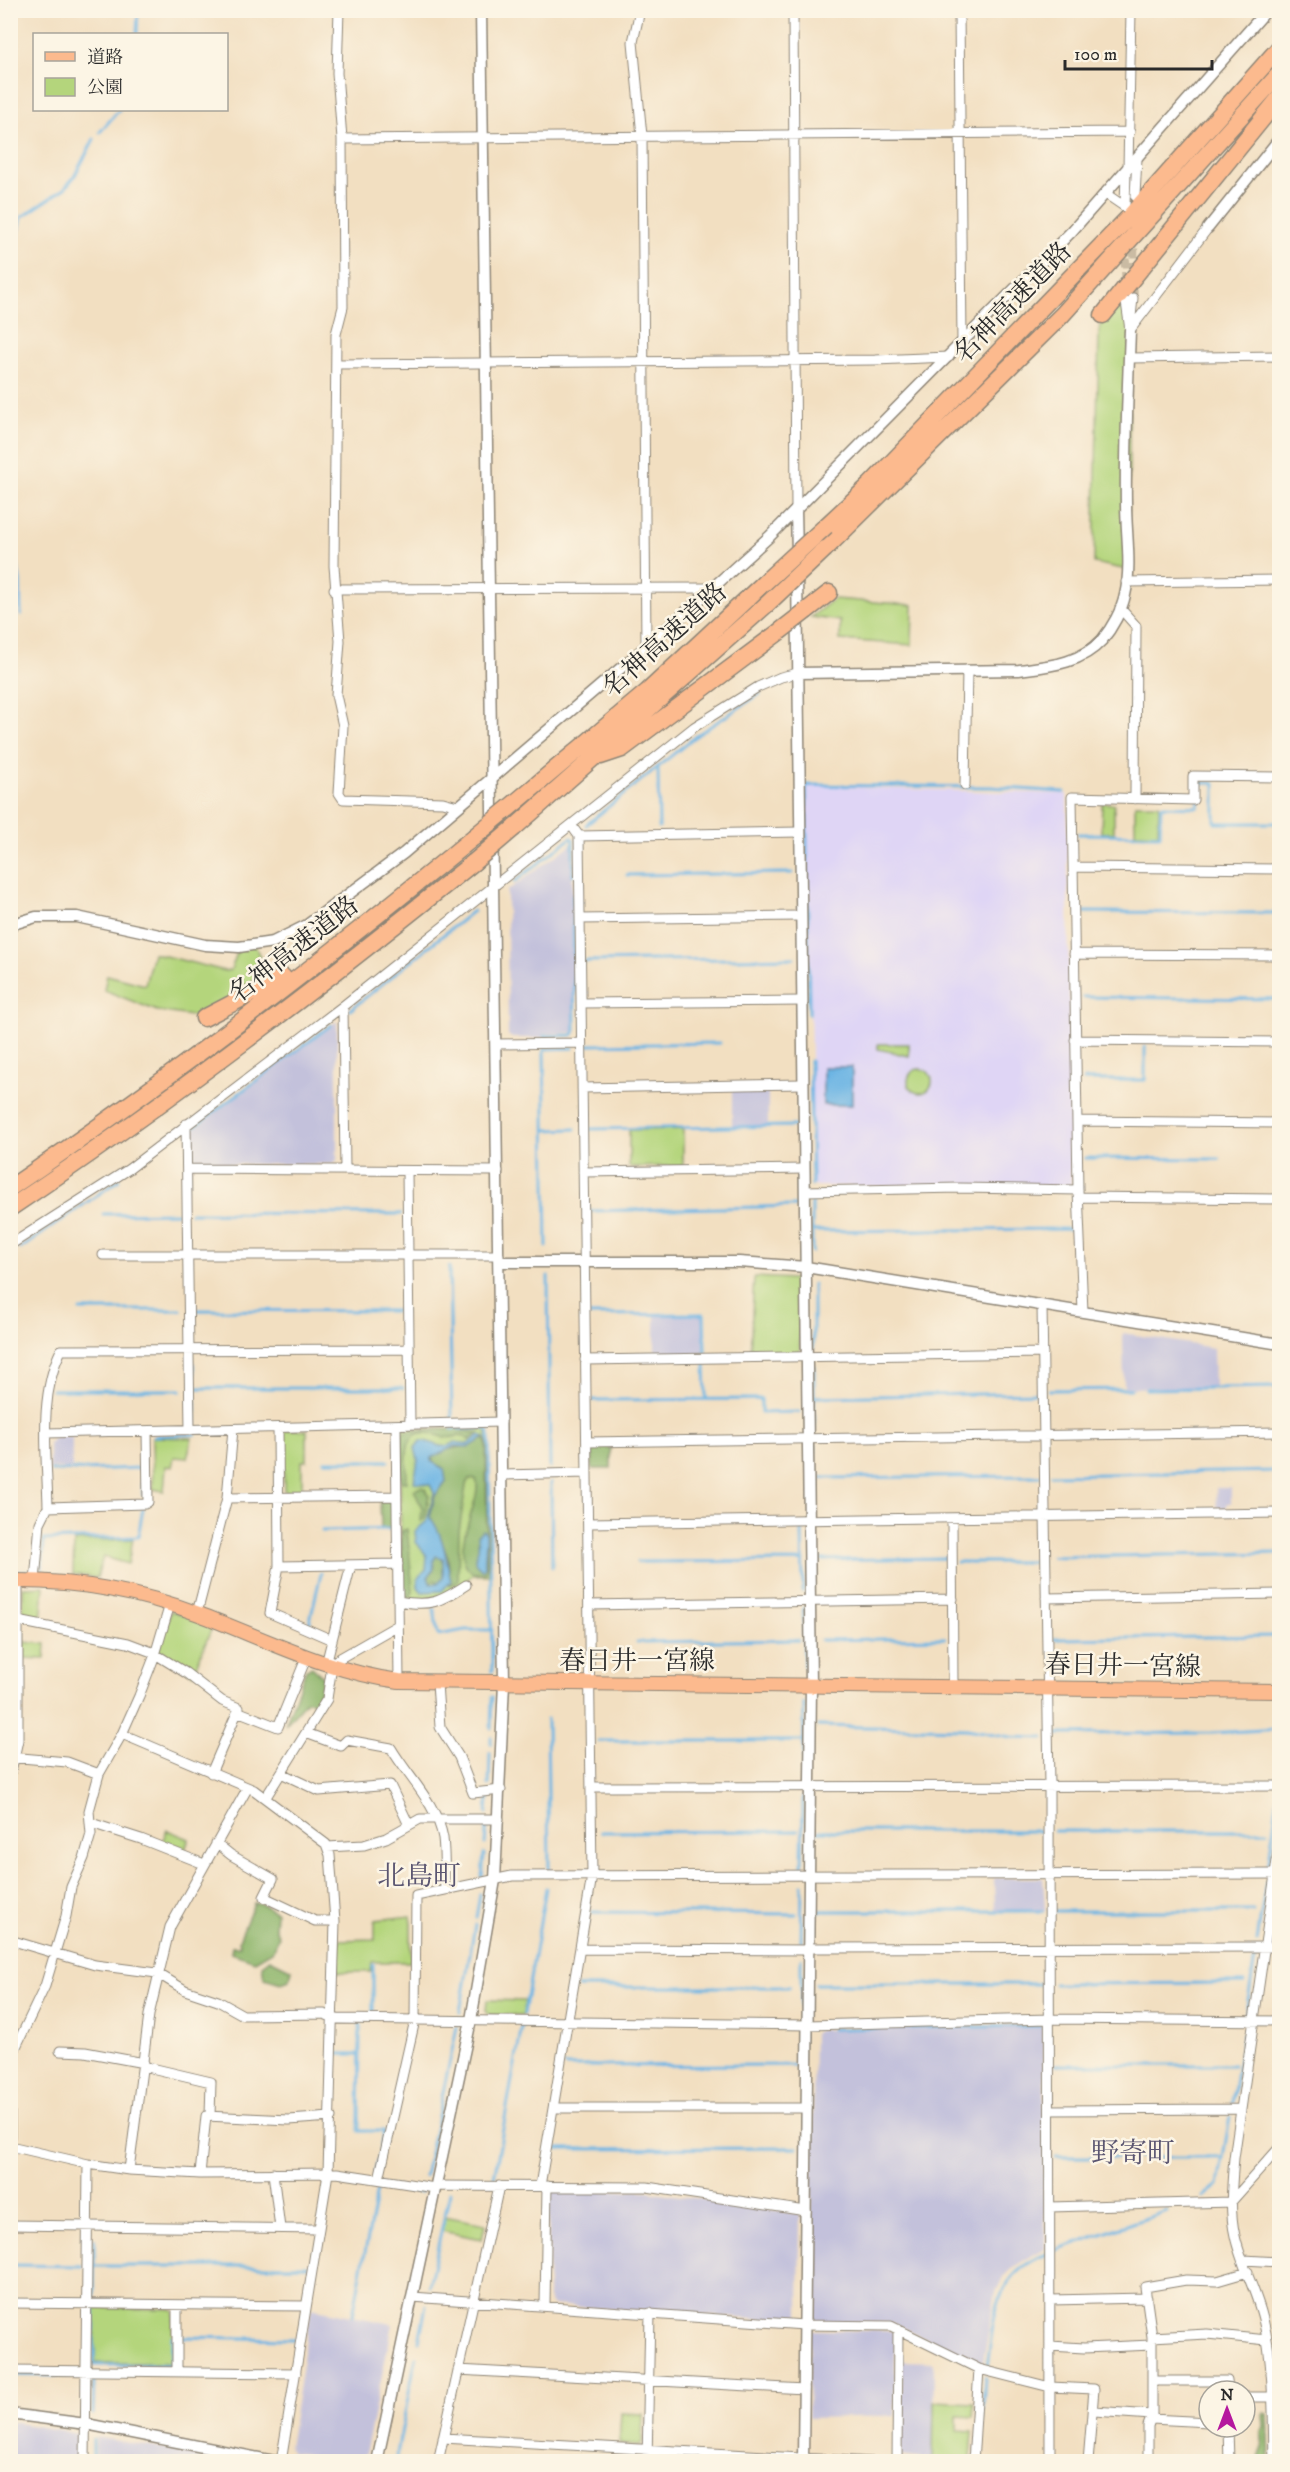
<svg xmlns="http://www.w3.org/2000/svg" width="1290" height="2472" font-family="'IM FELL DW Pica','Noto Serif JP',serif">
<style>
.built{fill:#dfd5f5}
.industrial{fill:#c3c1db}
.green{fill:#b4d57c;stroke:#708054;stroke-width:1.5}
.forest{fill:#8fb66c;stroke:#5d704c;stroke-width:1.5}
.water{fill:#6db5e4;stroke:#4c7088;stroke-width:1.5;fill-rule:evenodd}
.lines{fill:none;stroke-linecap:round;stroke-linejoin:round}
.stream{stroke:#6db5e4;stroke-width:3}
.minor-tunnel{stroke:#cabba3;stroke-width:9;stroke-dasharray:9 4.5;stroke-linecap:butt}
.minor-casing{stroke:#8e8576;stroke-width:11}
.tertiary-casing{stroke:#8e8576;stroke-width:13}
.primary-casing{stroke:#8e8576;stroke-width:16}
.motorway-casing{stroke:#8e8576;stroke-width:19}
.minor{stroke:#fff;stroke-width:9}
.tertiary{stroke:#fff;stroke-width:10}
.primary{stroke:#fcba8e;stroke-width:14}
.motorway{stroke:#fcba8e;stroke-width:16}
.motorway-bridge-casing{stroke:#8e8576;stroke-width:19;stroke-linecap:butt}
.motorway-bridge{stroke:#fcba8e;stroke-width:16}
.labels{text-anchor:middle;stroke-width:5;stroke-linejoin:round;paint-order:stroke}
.street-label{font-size:26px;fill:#2b2b2b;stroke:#fcf5e5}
.quarter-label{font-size:28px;fill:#5b5671;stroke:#fcf5e5}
</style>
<rect width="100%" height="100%" fill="#fcf5e5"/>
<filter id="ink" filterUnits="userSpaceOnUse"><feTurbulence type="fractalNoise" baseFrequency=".0167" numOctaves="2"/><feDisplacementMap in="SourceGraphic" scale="12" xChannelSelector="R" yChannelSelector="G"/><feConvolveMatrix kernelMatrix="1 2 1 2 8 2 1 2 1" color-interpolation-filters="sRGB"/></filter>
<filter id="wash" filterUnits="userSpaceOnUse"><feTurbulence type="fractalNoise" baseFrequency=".008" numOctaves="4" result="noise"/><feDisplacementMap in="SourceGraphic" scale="24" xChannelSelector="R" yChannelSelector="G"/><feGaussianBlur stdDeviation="1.35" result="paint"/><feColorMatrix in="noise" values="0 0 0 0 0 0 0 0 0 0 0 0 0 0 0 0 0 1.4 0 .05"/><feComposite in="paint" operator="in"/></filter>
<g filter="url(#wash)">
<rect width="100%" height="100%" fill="#f2dfc1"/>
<path class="built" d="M807,786L1067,794L1071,1187L813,1186Z"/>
<path class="industrial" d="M572,844L574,1032L543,1034V1038H512L508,1035L507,891Z
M337,1021V1160L333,1164H195L193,1130Z
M732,1089H768V1126H732Z
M703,1314V1355L655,1356V1315Z
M1123,1333L1213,1348L1214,1387L1124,1388Z
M72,1436V1468H49V1444L55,1437Z
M1216,1488H1231V1503H1227L1226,1508H1217Z
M994,1878H1043L1045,1910H995Z
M1041,2026L1044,2028L1045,2248L1013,2267L1003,2277L996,2292L982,2366L894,2323L810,2322L814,2034L819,2030Z
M553,2190L647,2191L800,2214L799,2318L794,2322L552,2305L548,2298L549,2194Z
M311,2308L393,2324L365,2454L353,2461H337L292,2452L289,2448Z
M813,2330L892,2331L895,2334V2416L808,2418L810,2333Z
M902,2361L934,2362L933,2460L900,2456Z
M10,2422L79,2433L82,2436L81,2461H11Z
M96,2437L197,2455L219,2461H95Z"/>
<path class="green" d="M1140,272L1130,330L1128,570L1094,563L1099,331L1103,315Z
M834,599L913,605L912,645L840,640V621L811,617Z
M1102,803L1114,804V833H1101Z
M1135,804H1159L1158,834L1135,833Z
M255,945L271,985L204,1018L157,1011L104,990L107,975L145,985L153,953L225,971L231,970L239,947Z
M878,1044H909V1056L878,1049Z
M908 1081a12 12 0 1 1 24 0a12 12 0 1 1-24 0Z
M683,1129V1166L629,1167V1130Z
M754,1277L795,1279L799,1282L800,1350L796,1354H750Z
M402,1428L484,1430L487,1432L489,1575H472C454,1595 427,1604 401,1598L400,1432Z
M286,1430H307V1461H302V1493H288L284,1490L283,1433Z
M152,1437L192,1438L187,1458L174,1457L172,1467L166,1466L164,1491L153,1489Z
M133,1539L128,1564L103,1557L97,1578L73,1574L74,1541Z
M44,1586L41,1621L27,1618L23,1614V1587Z
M171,1611L213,1625L193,1674L157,1653Z
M23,1642L46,1644L45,1659L23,1658Z
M167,1830L189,1839L184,1852L162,1842Z
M411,1916V1962H372L371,1972H338L339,1940L375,1939V1920Z
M487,2000L525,2001L523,2015H489L486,2011Z
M444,2216L485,2224L482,2239L441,2231Z
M95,2308L171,2309L174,2311L171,2363H95Z
M934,2401L974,2403L973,2417L957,2416V2430L973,2431L971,2459L968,2462L933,2460Z
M621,2413L643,2414L642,2442L639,2446L619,2444Z"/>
<path class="forest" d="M448,1429L479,1433L469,1440L463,1435C439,1441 446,1435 427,1433C401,1430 407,1466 407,1482L401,1481L402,1432Z
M481,1439L486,1440L487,1570L485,1573H473C445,1553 484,1501 476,1479L468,1480L466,1485L459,1531L458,1582L450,1585L448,1557L430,1517L434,1497L446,1481L442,1467L436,1465L431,1457C446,1445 466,1451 481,1439Z
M596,1446H611V1469H592V1450Z
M421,1487L426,1489L429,1495L425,1518L421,1521L422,1508L414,1490Z
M380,1500H389L393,1504V1528H381Z
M407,1529L413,1592L409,1597L403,1594L402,1531Z
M436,1556H441L444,1561L443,1579L438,1583L435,1580L429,1582L428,1577L434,1569L433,1562Z
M312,1667L323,1677L318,1702L306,1701L285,1725L306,1669Z
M254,1903H259L276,1912L275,1929L279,1936L272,1951L255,1961L231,1953L232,1946H240L239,1940Z
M270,1959L292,1970L290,1980L281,1983L264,1978L262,1965Z
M1265,2413L1268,2414L1270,2461H1258L1263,2447L1261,2432L1264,2428L1263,2414Z"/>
<path class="water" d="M823,1067H852V1105H823Z
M480,1435L485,1438L469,1447L455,1446L431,1458V1461L444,1469L446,1481L434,1497L430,1517C444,1535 446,1559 451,1581L442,1591L422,1592L418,1587V1579L426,1569L427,1556L416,1542L415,1531L427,1521L434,1493L430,1485L414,1482L418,1460L415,1448L420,1441C435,1440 440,1453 455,1442L468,1444ZM436,1556L443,1558V1577L438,1583L431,1584L428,1577L434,1569L433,1562Z
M483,1530L486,1533C487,1545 484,1555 485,1567L482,1570C472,1563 475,1558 478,1549C479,1544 478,1538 478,1534Z"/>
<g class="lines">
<path class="stream" d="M137,34L138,10
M100,132L119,110
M11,291L16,241L22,217L64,189L74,177L94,139
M10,522L20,581L21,615
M658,766L659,828
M586,825L697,735L760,694
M1078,834L1160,835L1161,806L1198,807L1200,783H1215V823H1280
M627,875L792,873
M514,882L571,838L573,839V875
M1080,912L1280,913
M584,961L794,958
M1083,997L1280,999
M350,1010L473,911
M809,1014L806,785L991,787L1064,792
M544,1036L572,1035L575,1032L573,895
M587,1045L720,1043
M810,1061L812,1185
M1084,1080H1145V1046
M588,1129L796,1126
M546,1130L575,1129
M1085,1158L1220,1159
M192,1160L191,1129L331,1025
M812,1201V1252
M589,1211L798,1206
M191,1213L401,1214
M103,1214L181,1213
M812,1231L1074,1229
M547,1247L544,1049L573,1048
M20,1249L119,1180
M449,1267L452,1419
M548,1276L550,1467
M813,1284V1348
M80,1310H181
M193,1310L403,1311
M589,1315L704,1314L705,1353
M194,1364L195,1423
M705,1364L706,1399
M814,1366V1430
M194,1388H403
M1146,1389L1280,1387
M52,1390H181
M1049,1390L1131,1389
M814,1397L1040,1393
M593,1400L761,1399V1413L799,1412
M452,1429L485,1428L489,1432L492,1672
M154,1436L195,1434
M142,1438L143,1495
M814,1445L815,1511
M324,1461H388
M51,1471L142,1468
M1051,1475L1280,1471
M815,1478L1040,1476
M551,1482L552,1567
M802,1526L803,1592
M322,1531L391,1529
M1052,1557L1280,1553
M817,1560L946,1558
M637,1562L803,1561
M957,1562H1041
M12,1572H31
M42,1572L44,1540L138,1537L143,1509
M12,1586L13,1664
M803,1608L804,1666
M434,1609L438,1635L465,1630H492
M309,1625L321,1573
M1053,1639L1280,1636
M821,1640L945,1638
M637,1642L798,1640
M547,1719L549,1871
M818,1726L967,1729L1011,1737L1044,1738
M491,1728L492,1697
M1052,1734L1211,1733L1280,1729
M598,1741H804
M13,1742V1678
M491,1744V1737
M803,1780L804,1703
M489,1785L490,1753
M487,1813L488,1798
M817,1831H1043
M1054,1831H1267
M601,1832L798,1831
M485,1844L487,1823
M802,1868L803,1797
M1268,1869L1278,1795
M482,1877L484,1854
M815,1911H1043
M1054,1911H1253
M592,1912L796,1914
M476,1918L480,1894
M801,1941L802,1885
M1257,1941L1266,1882
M373,1965V2013
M816,1984H1042
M1054,1984L1244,1983
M578,1987H790
M801,2011V1958
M460,2012L475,1925
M524,2014L546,1888
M1246,2014L1255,1956
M360,2024L359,2131H384L375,2173
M832,2029L1040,2026
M338,2054H360
M1055,2065H1233
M565,2066L801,2065V2033
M1232,2103L1243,2034
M551,2149L797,2148
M1055,2157H1219
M425,2176L457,2027
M493,2183L522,2026
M1203,2197L1218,2185L1230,2117
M1053,2251L1167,2211
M10,2265L82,2266
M94,2266H308
M429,2286L450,2192
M94,2297V2239
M353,2315L378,2185L420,2192
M94,2331V2311
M94,2336V2365H170L172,2362V2337
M181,2337L296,2339
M419,2341L426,2306
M987,2366C995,2317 993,2274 1047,2254
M10,2375L79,2376
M93,2414L94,2381
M396,2459L416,2357
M93,2462V2439
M979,2462L985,2377"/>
</g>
</g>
<g filter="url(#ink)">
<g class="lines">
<path class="minor-tunnel" d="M1125,245L1126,285
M1133,298L1134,238"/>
<defs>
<path id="minor" d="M339,10L337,73L342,139L343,307L336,334L334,566L340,641L336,695L343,726L339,793L343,799L443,802L458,806
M640,10L633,42L642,136L646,647
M793,10L796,510
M959,10L962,344
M342,139L1130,132
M1128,169L1131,10
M1106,194L1125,207
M1135,196L1137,158
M1125,207L1126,171
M1126,302L1130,330
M1131,317L1133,298
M1130,330L1208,228
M1129,358L1280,356
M336,364L875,360L949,357
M1126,582L1280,580
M334,589L713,588
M1120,608L1136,626L1135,799
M965,785L967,670
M579,836L800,832
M1073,867L1280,869
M580,919L801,916
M1074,954L1280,955
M581,1003L802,1001
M343,1006L345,1170
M1075,1040L1280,1042
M497,1044L581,1043
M582,1088L803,1084
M1077,1121L1280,1123
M186,1124L190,1430
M187,1169L498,1171
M407,1171L410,1424
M583,1172L804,1169
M805,1191L960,1188L1078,1190
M1079,1197L1280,1199
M10,1245L129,1169L343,1006L694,727L758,687L781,677L798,673
M103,1255H499
M1042,1305L1049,1787L1050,2462
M1083,1312L1078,1190L1072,797L1193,800V776L1280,777
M585,1360L1043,1353
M396,1425L399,1681
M278,1428L279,1566L270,1613L332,1640
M47,1433L501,1422
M587,1442L1280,1432
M502,1475L587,1473
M227,1498L233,1429
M48,1507C47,1456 38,1397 61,1350L409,1349
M952,1518L953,1687
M588,1523L1280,1513
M279,1566L398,1564
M35,1581L40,1523L48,1507L145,1504L148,1502L147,1431
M1046,1598L1280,1594
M398,1601C430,1607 440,1602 466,1585
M589,1605L953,1599
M197,1613L227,1498L397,1496
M18,1621L128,1643L152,1652L186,1673L222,1701L239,1708L211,1773
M326,1664L351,1565
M328,1665L398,1625
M437,1683L440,1727L459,1757L473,1793L501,1790
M237,1711L278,1727L307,1656
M306,1733L341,1746L347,1740L391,1748C408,1777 437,1804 443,1838C445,1855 444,1873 445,1890
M122,1734L254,1790L326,1844L330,1855L335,1921L328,2173L281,2462
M10,1757L67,1762L99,1774
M281,1773L319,1791L390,1785L408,1823
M10,1776L18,1740V1581
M592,1787L1280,1786
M266,1797L327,1699L332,1666
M91,1823L141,1839L204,1864
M216,1843L231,1855L273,1879L264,1897L315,1921H335
M327,1847L364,1845L386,1838L420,1819H499
M10,1940L95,1965L157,1973L185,1990L218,2001L243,2015L324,2014L337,2019L808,2025L1050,2019L1280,2021
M809,1948L1280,1947
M580,1949L809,1950
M60,2051L85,2052L144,2063
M143,2066L211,2082L210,2116
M10,2070L13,2053L45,1986L66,1916L71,1887L84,1858L91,1834L89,1811L99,1774L122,1734L139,1696L155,1655L170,1604
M10,2080V2137
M554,2108H807
M1050,2110L1241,2109
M10,2146L88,2164L129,2170L200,2174L337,2173L435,2188
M129,2170L149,2015L170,1927L247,1789
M273,2173L280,2228
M200,2174L206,2116L289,2120L331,2117
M379,2179L415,2020L416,1896L512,1876L1280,1874
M436,2186L647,2187L806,2211
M540,2186L592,1876L579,836L571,825
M1050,2207L1231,2202L1280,2147
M10,2225L319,2229
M1244,2260L1280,2262
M412,2297L804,2325L891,2326L979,2369L1050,2387L1094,2389L1088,2462
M1050,2300L1147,2298
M10,2303L306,2306
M545,2305L547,2186
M1152,2337L1207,2334L1267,2340
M1050,2346L1084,2348L1152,2345
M10,2370L296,2373
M458,2370L804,2389
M177,2372V2305
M1152,2381H1227L1228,2391
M1245,2397H1280
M1094,2411L1152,2415
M1151,2419L1209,2422
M1228,2427L1229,2462
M443,2438L873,2462
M85,2462L88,2164
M438,2462L499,2186
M647,2462L650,2313
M897,2462L898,2329
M973,2462L979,2369
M1148,2462V2426L1152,2415V2337L1145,2287L1186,2280L1217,2281L1248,2272
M1274,2462C1273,2415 1274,2365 1263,2319C1256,2290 1241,2264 1235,2236C1229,2211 1232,2183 1234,2158L1280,1840"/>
<path id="tertiary" d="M1208,228L1280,138
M796,510L797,555
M797,573L811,1685L803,2462
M798,673L1019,670C1050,666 1080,664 1102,640C1112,628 1122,610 1125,595C1132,566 1126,534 1126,504C1125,446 1128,388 1130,330
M10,925L36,917H77L205,945L239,947L273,942L307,925L404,853L669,627L769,537L1072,231L1267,10
M499,1262H739L806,1267L1280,1344
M10,2414L86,2424L279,2462
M377,2462L471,2020L495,1880L504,1683L481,10"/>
<path id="primary" d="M10,1581C76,1580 138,1591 199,1614C265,1639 329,1672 399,1681L1280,1691"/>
<path id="motorway" d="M1103,315L1280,97
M826,526L870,485L1130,216L1280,47
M825,549L1062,315L1280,73
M806,611L829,593
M601,756L622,749L779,632
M516,802L647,692L764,583
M514,828L766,605
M204,1018L283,977
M10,1188C171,1079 324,960 474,837
M10,1208C171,1101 324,983 474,862"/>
</defs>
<use href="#minor" class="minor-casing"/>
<use href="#tertiary" class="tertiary-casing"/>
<use href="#primary" class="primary-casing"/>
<use href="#motorway" class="motorway-casing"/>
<use href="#minor" class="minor"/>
<use href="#tertiary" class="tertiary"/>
<use href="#primary" class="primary"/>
<use href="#motorway" class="motorway"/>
<defs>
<path id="motorway-bridge" d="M764,583L826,526
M766,605L825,549
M779,632L806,611
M474,837L516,802
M474,862L514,828"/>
</defs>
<use href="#motorway-bridge" class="motorway-bridge-casing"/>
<use href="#motorway-bridge" class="motorway-bridge"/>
</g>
</g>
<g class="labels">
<g class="street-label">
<text transform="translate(1012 302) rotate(-46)" y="9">名神高速道路</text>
<text transform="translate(664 639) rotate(-42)" y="9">名神高速道路</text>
<text transform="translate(293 949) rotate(-38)" y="9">名神高速道路</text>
<text x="637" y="1669">春日井一宮線</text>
<text transform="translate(1123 1665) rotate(1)" y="9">春日井一宮線</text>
</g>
<g class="quarter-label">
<text x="419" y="1885">北島町</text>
<text x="1133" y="2162">野寄町</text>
</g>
</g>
<rect width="1290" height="2472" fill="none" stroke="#fcf5e5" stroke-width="36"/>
<rect x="33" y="33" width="195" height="78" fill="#fcf5e5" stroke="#a8a49b" stroke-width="1.5"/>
<rect x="45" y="52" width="30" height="9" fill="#fcba8e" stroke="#a8a49b" stroke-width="1.5"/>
<text x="87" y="63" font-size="18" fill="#2b2b2b">道路</text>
<rect x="45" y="78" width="30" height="18" fill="#b4d57c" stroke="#a8a49b" stroke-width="1.5"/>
<text x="87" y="93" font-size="18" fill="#2b2b2b">公園</text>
<g transform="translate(1227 2409)"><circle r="28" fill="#fcf5e5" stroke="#a8a49b" stroke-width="1.5"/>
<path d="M0-4.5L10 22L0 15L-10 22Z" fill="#b5179e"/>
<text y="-9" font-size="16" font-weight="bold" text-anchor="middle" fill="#2b2b2b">N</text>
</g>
<path d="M1065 60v9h147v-9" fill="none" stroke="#2b2b2b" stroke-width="3"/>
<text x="1074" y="60" font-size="18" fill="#2b2b2b" stroke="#fcf5e5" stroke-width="4.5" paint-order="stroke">100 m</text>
</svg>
